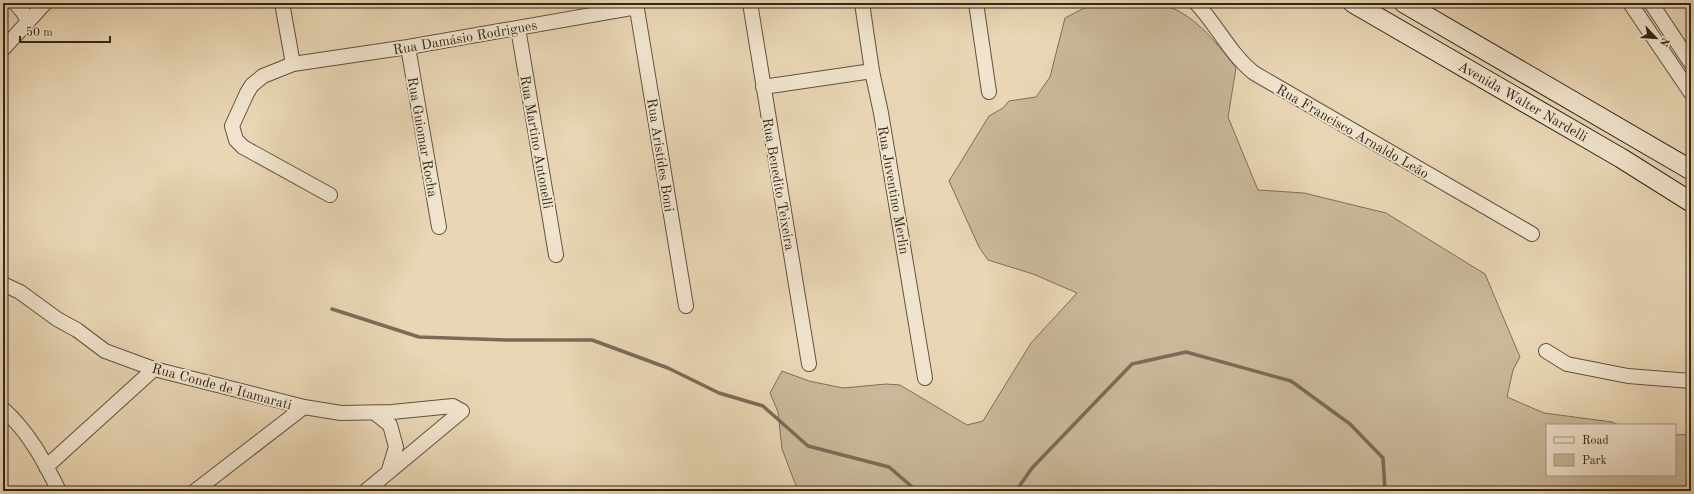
<svg xmlns="http://www.w3.org/2000/svg" width="1694" height="494" font-family="'Old Standard TT',serif">
<style>
.green{fill:#cab89a;stroke:#7e6f5a}
.lines{fill:none;stroke-linecap:round;stroke-linejoin:round}
.stream{stroke:#7a6c56;stroke-width:3.5}
.street-casing{stroke:#5f5240;stroke-width:16}
.secondary-casing{stroke:#312619;stroke-width:21}
.street{stroke:#f1e4ce;stroke-width:14}
.secondary{stroke:#f1e4ce;stroke-width:19}
.labels{text-anchor:middle;stroke-width:4;stroke-linejoin:round;paint-order:stroke}
.street-label{font-size:14px;fill:#312619;stroke:#f1e4ce}
</style>
<rect width="100%" height="100%" fill="#e9d6b4"/>
<filter id="stains"><feTurbulence type="fractalNoise" baseFrequency=".005" numOctaves="4"/><feColorMatrix values="0 0 0 0 .2 0 0 0 0 .09 0 0 0 0 .02 0 0 0 .5 -.17"/></filter>
<radialGradient id="worn" r=".72"><stop offset=".6" stop-color="#630" stop-opacity="0"/><stop offset="1" stop-color="#630" stop-opacity=".3"/></radialGradient>
<path class="green" d="M1094,3C1111,3 1141,0 1156,3C1192,10 1215,41 1236,68L1228,117L1258,190L1304,193L1386,213L1485,274L1520,357L1513,370L1507,397L1544,413L1612,422L1619,425H1547V475H1675V435L1691,434V491H798L782,449L778,412L770,393L782,371L809,381L843,388L886,384L900,385L967,425L983,421L1031,343L1077,293L1033,274L988,260L979,247L949,181L989,116L1003,108L1009,101L1036,97L1050,77L1065,18Z"/>
<g class="lines">
<path class="stream" d="M332,309L419,337L507,340H592L668,368L719,393L763,406L808,446L889,467L917,491
M1016,491L1032,468L1132,364L1186,352L1291,381L1350,424L1383,458L1385,491"/>
<defs>
<path id="street" d="M15,3L23,12L28,21
M282,3L293,64
M636,3L686,306
M750,3L809,364
M862,3L872,71L881,113L925,378
M976,3L989,92
M1196,3C1217,25 1230,54 1254,73L1532,234
M1630,3L1691,93
M1651,3L1691,63
M518,28L556,255
M408,47L439,227
M3,49L45,3
M763,87L872,71
M330,195L243,147L236,140L232,126L247,93L252,85L263,76L293,64L408,47L637,7
M3,284L20,292L57,319L77,330L105,351L154,369L304,407L341,413L392,412L453,406L462,411L366,491
M1546,351L1567,364L1628,376L1691,381
M3,409C29,432 44,461 59,491
M375,413L390,425L396,447L388,473
M46,467L154,369
M195,491L304,407"/>
<path id="secondary" d="M1353,3L1621,158L1691,202
M1404,3L1691,170"/>
</defs>
<use href="#street" class="street-casing"/>
<use href="#secondary" class="secondary-casing"/>
<use href="#street" class="street"/>
<use href="#secondary" class="secondary"/>
</g>
<g class="labels">
<g class="street-label">
<text transform="translate(465 37) rotate(-10)" y="5">Rua Damásio Rodrigues</text>
<text transform="translate(1523 101) rotate(30)" y="5">Avenida Walter Nardelli</text>
<text transform="translate(1353 131) rotate(30)" y="5">Rua Francisco Arnaldo Leão</text>
<text transform="translate(423 137) rotate(80)" y="5">Rua Guiomar Rocha</text>
<text transform="translate(537 142) rotate(80)" y="5">Rua Martino Antonelli</text>
<text transform="translate(661 155) rotate(81)" y="5">Rua Aristídes Boni</text>
<text transform="translate(779 184) rotate(80)" y="5">Rua Benedito Teixeira</text>
<text transform="translate(894 190) rotate(80)" y="5">Rua Juventino Merlin</text>
<text transform="translate(222 386) rotate(15)" y="5">Rua Conde de Itamarati</text>
</g>
</g>
<rect width="1694" height="494" fill="none" stroke="#e9d6b4" stroke-width="16"/>
<rect x="4" y="4" width="1686" height="486" fill="none" stroke="#312619" stroke-width="2"/>
<rect x="8" y="8" width="1678" height="478" fill="none" stroke="#312619"/>
<rect x="1546" y="424" width="130" height="52" fill="#f1e4ce" stroke="#a49886"/>
<rect x="1554" y="437" width="20" height="6" fill="#f1e4ce" stroke="#a49886"/>
<text x="1582" y="444" font-size="12" fill="#312619">Road</text>
<rect x="1554" y="454" width="20" height="12" fill="#cab89a" stroke="#a49886"/>
<text x="1582" y="464" font-size="12" fill="#312619">Park</text>
<g transform="translate(1656 38) rotate(115)" stroke="#f1e4ce" stroke-width="3" paint-order="stroke">
<path d="M0-3L7 15L0 10L-7 15Z" fill="#312619"/>
<text y="-6" font-size="11" font-weight="bold" text-anchor="middle" fill="#312619">N</text>
</g>
<path d="M20 36v6h90v-6" fill="none" stroke="#312619" stroke-width="2"/>
<text x="26" y="36" font-size="12" fill="#312619" stroke="#f1e4ce" stroke-width="3" paint-order="stroke">50 m</text>
<rect width="100%" height="100%" filter="url(#stains)"/>
<rect width="100%" height="100%" fill="url(#worn)"/>
</svg>
